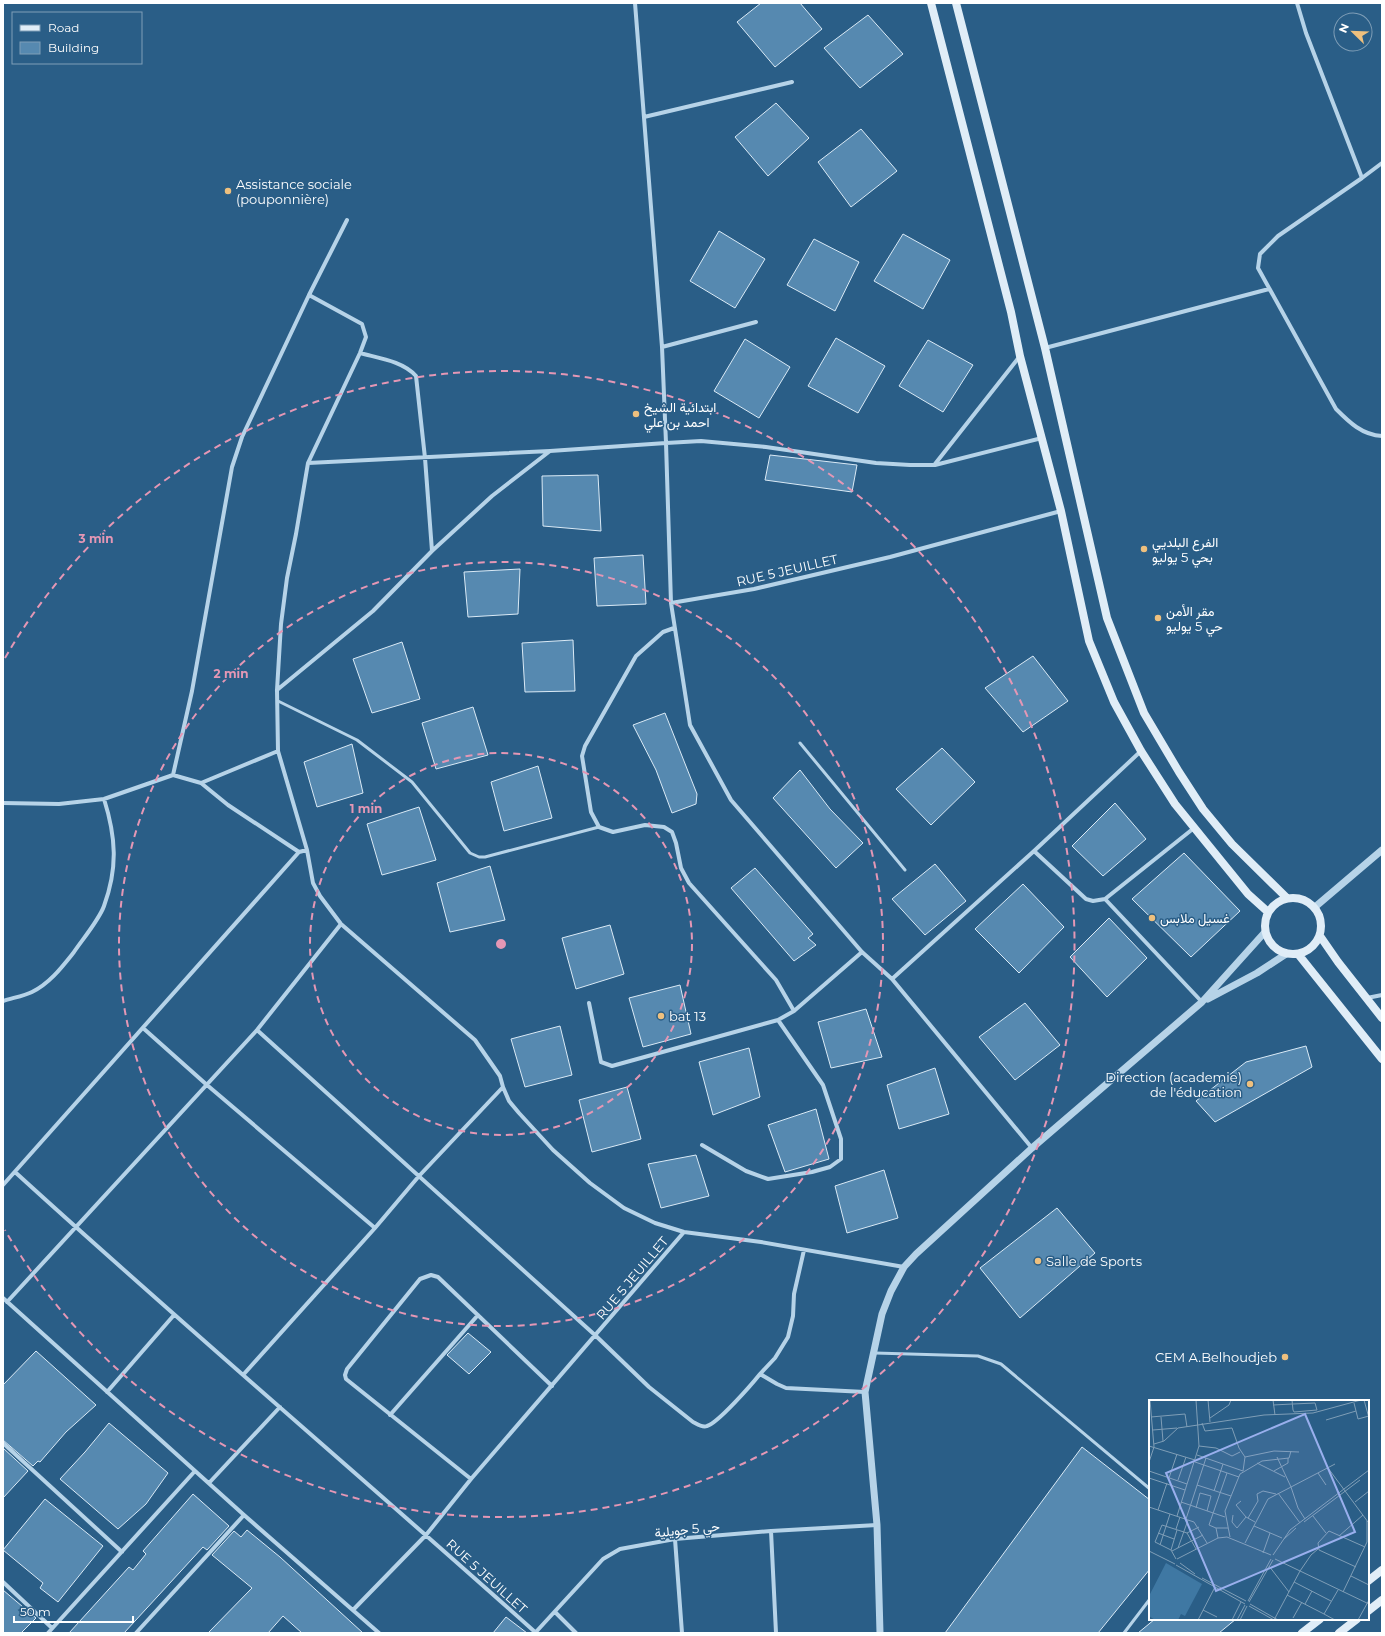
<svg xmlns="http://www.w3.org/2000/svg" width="1385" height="1636" font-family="Montserrat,Vazirmatn,sans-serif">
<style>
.building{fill:#5689b0;stroke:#daeaf6}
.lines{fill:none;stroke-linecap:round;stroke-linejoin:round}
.service{stroke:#b6d3e8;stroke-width:3}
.minor{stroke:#b6d3e8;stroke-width:4}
.tertiary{stroke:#b6d3e8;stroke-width:7}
.secondary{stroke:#e0edf7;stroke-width:8}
.ring{fill:none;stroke:#e497b5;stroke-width:2;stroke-dasharray:7 5}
.poi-dot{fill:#eec07e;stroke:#2a5e87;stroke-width:1.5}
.labels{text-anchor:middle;stroke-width:3;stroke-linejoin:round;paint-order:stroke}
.poi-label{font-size:13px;fill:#fff;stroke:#2a5e87;text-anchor:start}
.street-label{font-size:13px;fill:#fff;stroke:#2a5e87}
.inset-road{fill:none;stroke:#7f9eb7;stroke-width:1}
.view{fill:#99afed;fill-opacity:0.15;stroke:#99afed;stroke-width:2}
.inset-edge{fill:none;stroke:#fff;stroke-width:2}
.centre{fill:#e497b5;stroke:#2a5e87;stroke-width:2}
.ring-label{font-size:12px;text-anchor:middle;font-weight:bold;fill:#e497b5;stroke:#2a5e87;stroke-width:3;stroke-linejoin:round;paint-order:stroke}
</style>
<rect width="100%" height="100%" fill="#2a5e87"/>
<path class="building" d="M761,3H800L822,29L775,67L737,22Z
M868,15L903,54L860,88L824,48Z
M776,103L809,138L768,176L735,137Z
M861,129L897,171L851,207L818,162Z
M719,231L765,259L735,308L690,281Z
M903,234L950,260L923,309L874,281Z
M814,239L859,262L835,311L787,285Z
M836,338L885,366L858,413L808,386Z
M745,339L790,367L759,418L714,391Z
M928,340L973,365L943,412L899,386Z
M770,455L857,465L852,492L765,480Z
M598,475L601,531L543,526L542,476Z
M643,555L646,604L597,606L594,558Z
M520,569L518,614L468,617L464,572Z
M573,640L575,691L525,692L522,643Z
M402,642L420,699L372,713L353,659Z
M1033,656L1068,701L1023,732L985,688Z
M473,707L488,755L436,769L422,723Z
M665,713L697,794L696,804L672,813L656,770L633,725Z
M352,744L363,793L317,807L304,762Z
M942,748L975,782L931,825L896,789Z
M538,766L552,818L504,831L491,782Z
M800,770L830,809L863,843L836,868L773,798Z
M1115,803L1146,839L1103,876L1072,846Z
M419,807L436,860L382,875L367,824Z
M1184,853L1240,911L1191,957L1132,899Z
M935,864L966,901L925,935L892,899Z
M490,866L505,920L450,932L437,883Z
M755,868L813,934L808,938L816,945L794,961L731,888Z
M1023,884L1064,927L1019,973L975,929Z
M1109,918L1147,958L1107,997L1070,957Z
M610,925L624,974L576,989L562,938Z
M680,985L691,1034L643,1047L629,998Z
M1025,1003L1060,1045L1015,1080L979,1037Z
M866,1009L882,1057L831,1068L818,1022Z
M560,1026L572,1075L525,1087L511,1039Z
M1306,1046L1312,1067L1215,1122L1196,1101L1246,1062Z
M749,1048L760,1097L713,1115L699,1062Z
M935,1068L949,1114L899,1129L887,1085Z
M627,1087L641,1139L592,1152L579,1100Z
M816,1109L829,1159L785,1172L768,1125Z
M696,1155L709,1196L661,1208L648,1164Z
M884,1170L898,1218L847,1233L835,1186Z
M1057,1208L1095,1253L1020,1318L980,1268Z
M468,1333L491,1352L469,1374L447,1355Z
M36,1351L96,1405L66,1432L40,1462L38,1461L33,1466L3,1440V1385Z
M109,1423L168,1473L146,1504L118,1529L60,1479L85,1452Z
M1082,1447L1150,1500V1569L1098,1633H945Z
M3,1448L28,1471L3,1498Z
M193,1494L229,1526L207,1550L203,1547L124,1633H69L129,1567L133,1570L146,1554L143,1551Z
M45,1499L103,1546L58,1602L40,1588L43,1583L3,1550Z
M247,1530L280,1557L363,1633H302L283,1616L268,1633H208L252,1588L212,1555L234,1531L241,1537Z
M3,1590L36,1618L21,1633H3Z
M506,1617L527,1633H493Z
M1155,1619H1236L1219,1633H1138Z"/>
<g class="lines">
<path class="service" d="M278,701L357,740L412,782L470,853L479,857H485L599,827
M800,743L905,870
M875,1353L978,1356L1001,1364L1150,1489
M1124,1633L1150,1599"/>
<path class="minor" d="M1297,3L1306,33L1362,178
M644,117L792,82
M1382,163L1362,178L1278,236L1260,254L1258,268L1336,409C1349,422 1362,435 1382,436
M309,295L362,324L366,337L360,353L308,463L296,534L287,578L281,624L277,690L278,751L307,850L313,883L320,896L341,924L475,1040L500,1076L503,1087L509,1101L519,1113L553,1150L590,1183L624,1208L655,1223L684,1232L761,1242L904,1267
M662,347L756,322
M1045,348L1269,289
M360,353C378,358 403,361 416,376L425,458L432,551
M308,463L550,451L666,443L662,347L635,3
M935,464L1020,356
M671,603L754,589L890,557L1061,511
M674,628L663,632L636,656L585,746L582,756L591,812L599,827L613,832L645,825L664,827L672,832L676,843L681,868L689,883L776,980L794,1011
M277,690L373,611L432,551L492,496L550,451
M173,775L192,691L232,467L242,437L309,295L347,220
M201,783L278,751
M3,803L59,804L104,799L173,775L201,783L228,805L299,852
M1034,851L1086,899L1093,901L1105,899
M1105,899L1202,1002
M1105,899L1194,828
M892,979L1034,851L1141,751
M1367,998L1382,995
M3,1001C12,998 24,996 32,992C50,983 62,967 74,952C82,940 99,920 104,906C118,868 116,837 104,799
M589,1003L601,1062L612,1066L778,1020L794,1011L862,952
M143,1028L207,1085L375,1228
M257,1030L596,1336L649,1387L693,1422C697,1424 702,1428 707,1426C718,1423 752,1384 760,1374
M702,1145L746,1171L768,1179L812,1172L830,1167L841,1159V1139L823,1085L778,1020
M1032,1148L892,979L862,952L731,800L690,725L671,603L666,443L701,441L766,447L876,463L910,465H935L1042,438
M15,1172C186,1328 363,1478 535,1632
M3,1185L299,852L307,850
M804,1250L794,1294L793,1316L788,1337L775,1358L760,1374L777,1384L786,1388L865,1392
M3,1298L244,1515L379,1633
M7,1302L257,1030L341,924
M243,1375L375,1228L419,1176L503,1087
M107,1392L174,1315
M390,1415L478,1315
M3,1443L122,1552
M471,1479L346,1379L345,1375L347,1369L420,1279L431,1275L438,1277L552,1386
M209,1483L280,1407
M771,1531L776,1633
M675,1539L682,1633
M3,1582L52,1628
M353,1610L426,1535L471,1479L684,1232
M555,1612L576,1633
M48,1633L195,1471
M136,1633L244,1515
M535,1633L603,1559L620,1549L675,1539L771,1531L877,1525"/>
<path class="tertiary" d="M1315,907L1382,850
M1208,999L1257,973L1286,954
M880,1633L877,1525L865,1392L882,1314L891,1291L904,1267L916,1254L1032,1148L1202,1002L1265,932"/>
<path class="secondary" d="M931,3L1011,312L1020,356L1061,511L1089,641L1114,702L1141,751L1175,804L1248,894L1268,912
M956,3L1045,348L1107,618L1144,713L1179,772L1203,809L1232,844L1287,898
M1265 926a28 28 0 1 1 56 0a28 28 0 1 1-56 0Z
M1320,936L1338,962L1382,1018
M1298,954L1382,1059
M1368,1581L1382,1570
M1368,1611L1382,1600
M1302,1633L1320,1619
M1339,1633L1357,1619"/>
</g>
<g class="ring">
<circle cx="501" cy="944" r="191"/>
<circle cx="501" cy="944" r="382"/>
<path d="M5 658A573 573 0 1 1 5 1230"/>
</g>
<g class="poi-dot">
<circle cx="228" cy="191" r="4"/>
<circle cx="636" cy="414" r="4"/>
<circle cx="1144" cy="549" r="4"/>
<circle cx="1158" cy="618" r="4"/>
<circle cx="1152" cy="918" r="4"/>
<circle cx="661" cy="1016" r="4"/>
<circle cx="1250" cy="1084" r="4"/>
<circle cx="1038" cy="1261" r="4"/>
<circle cx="1285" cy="1357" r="4"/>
</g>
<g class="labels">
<g class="poi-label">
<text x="236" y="189">Assistance sociale<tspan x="236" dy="15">(pouponnière)</tspan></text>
<text x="644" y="412">ابتدائية الشيخ<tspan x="644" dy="15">احمد بن علي</tspan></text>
<text x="1152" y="547">الفرع البلديي<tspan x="1152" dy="15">بحي 5 يوليو</tspan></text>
<text x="1166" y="616">مقر الأمن<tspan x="1166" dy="15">حي 5 يوليو</tspan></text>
<text x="1160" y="923">غسيل ملابس</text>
<text x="669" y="1021">bat 13</text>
<text x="1242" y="1082" text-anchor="end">Direction (academie)<tspan x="1242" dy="15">de l'éducation</tspan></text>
<text x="1046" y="1266">Salle de Sports</text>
<text x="1277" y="1362" text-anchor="end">CEM A.Belhoudjeb</text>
</g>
<g class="street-label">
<text transform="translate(787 570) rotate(-13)" y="5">RUE 5 JEUILLET</text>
<text transform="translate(632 1278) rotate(-50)" y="5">RUE 5 JEUILLET</text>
<text transform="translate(687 1529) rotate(-6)" y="5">حي 5 جويلية</text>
<text transform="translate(487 1576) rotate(42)" y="5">RUE 5 JEUILLET</text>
</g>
</g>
<g transform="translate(1149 1400)">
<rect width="220" height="220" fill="#2a5e87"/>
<path d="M17,163L53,184L36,216L32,214L29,220H6L0,216V196Z" fill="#3f78a3"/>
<path class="inset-road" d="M59,0L61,22M124,0L126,15M143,0L144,10L145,12L168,10L166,3L144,4M215,0L220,18M205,3L209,19L220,16M124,5L143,4M2,17L36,14L38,27M12,17L14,41M61,18L80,5L82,0M177,20L207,11M53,23L56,31L83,28L90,48L96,57L94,71M4,30L28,28M5,44L15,41L29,28L115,15L164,13L212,0M0,46L46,60M50,46L67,48L83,56L91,52M48,55L94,71M96,57L125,51L150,52M128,57L142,87L186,64M0,62L5,47L1,0M46,62L90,77M108,63L136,77M179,68L219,122M0,71L38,84M125,71L139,63V58M169,73L177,85M0,78L36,90M20,78L28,54M29,80L37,57M48,85L82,96M65,91L74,64M129,93L151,123M92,101L87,105L97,117L106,122M32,102L76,117M206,102L220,91M0,107L45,122L58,143M47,108L51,93L62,96L58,111M9,110L18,83M84,115L83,122L88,128L97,117M28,116L50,46L47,0M164,116L177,133M99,118L109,101L108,94L114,91L127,94M37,119L57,58M155,122L211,80M105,126L133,138M67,128L60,125L78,73M27,129L31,117M9,133L25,139M38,133L50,127M190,136L214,115M81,137L76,111L91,74L113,61L140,58L142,51M69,138L67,128H79M135,139L147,128M96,143L119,99L142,87L149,108L156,119M11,145L21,114M29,148L39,120M22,150L28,130M0,151L26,164M23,151L54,135M114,153L121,133M124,155L141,130L220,70M27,159L22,150L6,142L13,125L38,133L47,149M28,159L69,138L78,137L122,155M126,159L220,204M31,163L46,174M27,165L96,204M120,166L140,192M207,167L170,150L169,143L180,131L216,147M202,176L220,185M53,178L97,201M145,182L182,201M194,192L218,142V121M138,195L175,214L189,190M99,201L122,159M100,202L124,160M101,204L129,220M156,204L163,191M100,206L125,220M54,210L68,217M175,214L186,220M144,218L153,202M49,220L66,187M83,220L92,202M88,220L96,205M91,220L98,206M125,220L151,171L162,155L169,149M209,220L220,200"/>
<path class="view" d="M156,14L206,132L67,191L17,73Z"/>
<rect width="220" height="220" class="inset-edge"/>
</g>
<circle cx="501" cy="944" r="6" class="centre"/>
<g class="ring-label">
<text x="96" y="543">3 min</text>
<text x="231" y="678">2 min</text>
<text x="366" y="813">1 min</text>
</g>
<rect width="1385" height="1636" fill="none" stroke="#ffffff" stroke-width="8"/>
<rect x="12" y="12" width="130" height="52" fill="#2a5e87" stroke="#7f9eb7"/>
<rect x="20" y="25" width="20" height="6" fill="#e0edf7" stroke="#7f9eb7"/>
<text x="48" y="32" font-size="12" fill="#ffffff">Road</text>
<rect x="20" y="42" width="20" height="12" fill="#5689b0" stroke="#7f9eb7"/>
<text x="48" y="52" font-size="12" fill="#ffffff">Building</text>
<g transform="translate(1353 32) rotate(293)"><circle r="19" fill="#2a5e87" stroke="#7f9eb7"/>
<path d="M0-3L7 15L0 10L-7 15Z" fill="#eec07e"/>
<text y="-6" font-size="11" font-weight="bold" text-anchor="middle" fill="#ffffff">N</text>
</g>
<path d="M14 1616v6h119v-6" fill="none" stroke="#ffffff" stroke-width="2"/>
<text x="20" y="1616" font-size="12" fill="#ffffff" stroke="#2a5e87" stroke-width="3" paint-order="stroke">50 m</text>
</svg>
